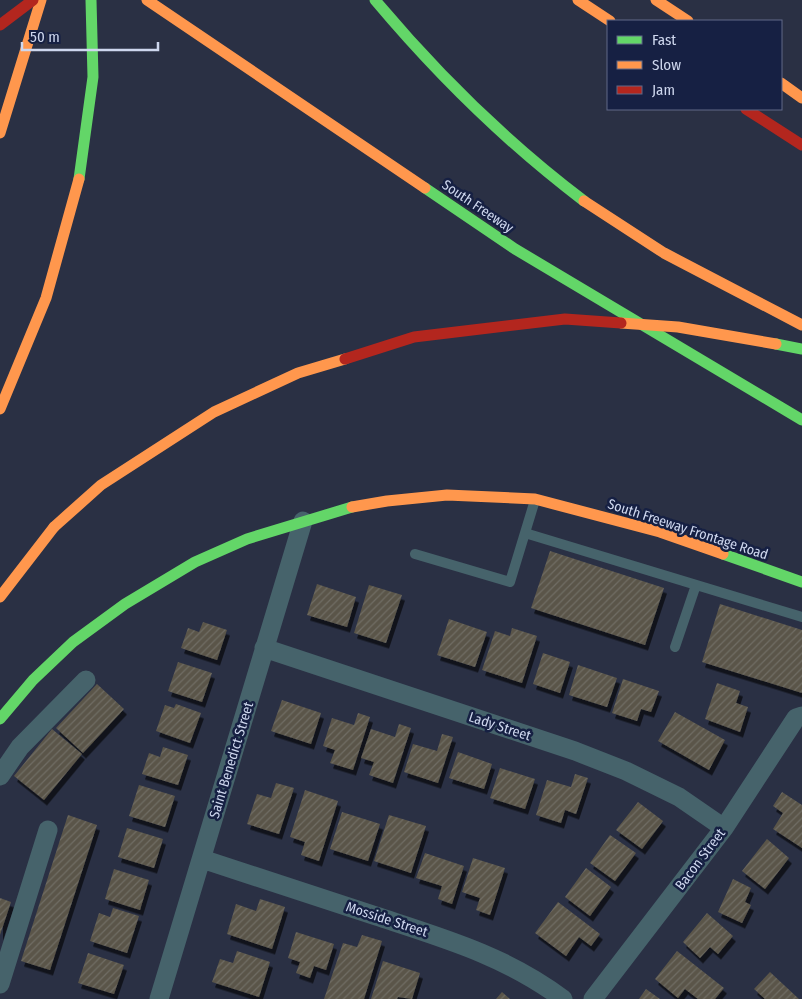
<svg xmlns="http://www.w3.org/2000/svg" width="802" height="999" font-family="'Fira Sans Condensed',sans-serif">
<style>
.building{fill:url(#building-hatch);filter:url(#shadow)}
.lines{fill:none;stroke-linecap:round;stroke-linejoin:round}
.lane{stroke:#46636b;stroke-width:10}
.street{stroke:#46636b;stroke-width:19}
.fast{stroke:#63d668;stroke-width:11}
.slow{stroke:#ff974d;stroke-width:11}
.jam{stroke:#b3261e;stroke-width:11}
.slow-bridge{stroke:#ff974d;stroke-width:11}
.jam-bridge{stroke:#b3261e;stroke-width:11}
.labels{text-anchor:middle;stroke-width:5;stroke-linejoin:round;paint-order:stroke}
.street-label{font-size:14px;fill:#ced7ee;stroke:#162043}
</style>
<defs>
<pattern id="building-hatch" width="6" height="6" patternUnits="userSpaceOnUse" patternTransform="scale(1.25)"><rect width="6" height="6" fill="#5a5549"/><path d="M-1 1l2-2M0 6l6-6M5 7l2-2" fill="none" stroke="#706d64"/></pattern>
<filter id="shadow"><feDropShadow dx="3" dy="5.5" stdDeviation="0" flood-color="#0009"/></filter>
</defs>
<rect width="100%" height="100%" fill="#2a3044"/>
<path class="building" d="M550,551L664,588L645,645L531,608Z
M317,584L356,597L347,627L307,615Z
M369,585L402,595L386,643L354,633Z
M720,604L802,630V693L702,662Z
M449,619L487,632L475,667L437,655Z
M203,622L227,630L217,660L181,648L188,628L199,632Z
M512,628L537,636L522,683L482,670L495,631L510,636Z
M543,653L570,662L560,693L533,684Z
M178,662L212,673L202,702L168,691Z
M578,665L617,678L607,707L569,695Z
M623,679L659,691L651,712L641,709L637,721L612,713Z
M717,683L740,691L736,703L748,707L740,732L705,719Z
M97,684L124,709L83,753L56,728Z
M282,700L321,713L311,744L271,731Z
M176,704L201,713L190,743L156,731L165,705L174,708Z
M675,712L725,740L709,770L658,741Z
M358,713L370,717L353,770L330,763L335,750L323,746L332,718L354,725Z
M399,724L411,728L393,783L369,775L374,762L361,758L371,729L395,737Z
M52,729L82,754L44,800L14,776Z
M442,734L453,737L438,783L404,772L413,744L437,751Z
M163,747L188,755L178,785L142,774L149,753L160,757Z
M458,752L492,764L484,789L449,778Z
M500,768L535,779L525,809L490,798Z
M575,774L588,778L576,814L565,810L561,823L536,815L547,780L571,787Z
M276,783L294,788L279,834L247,824L257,794L271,798Z
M139,785L175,796L165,827L129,816Z
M305,790L338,801L319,861L301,855L305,842L290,837Z
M782,792L802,805V848L773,829L783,813L773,806Z
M638,802L663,821L642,849L616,830Z
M342,812L380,824L368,861L330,849Z
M68,815L97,825L50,970L21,961Z
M389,815L426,826L411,873L374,861Z
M127,828L163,839L154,868L118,857Z
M610,835L636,853L615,881L590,863Z
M767,839L789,858L765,889L742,871Z
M425,853L464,866L452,904L438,899L442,886L416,878Z
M473,858L505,868L490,915L476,910L480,898L462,892Z
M586,868L611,887L590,916L565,897Z
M114,869L149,880L140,910L105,899Z
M733,879L751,888L745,902L751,905L742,923L718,912Z
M0,898L11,902L0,935Z
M260,899L285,907L272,949L227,934L236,904L256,911Z
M558,902L600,934L591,946L579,937L566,956L535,933Z
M113,908L139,916L127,953L90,941L99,913L110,917Z
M707,913L733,936L718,954L710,947L700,958L683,942Z
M296,932L334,944L326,970L314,966L310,978L296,973L300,962L288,958Z
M362,935L382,941L364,999H324L343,943L357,947Z
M237,951L270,962L259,997L212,982L220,959L233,963Z
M677,951L724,988L715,999H698L685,989L678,998L655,979Z
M88,953L124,965L114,994L78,983Z
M383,961L420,973L412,999L398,997L397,999H371Z
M770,972L799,999H765L754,989Z
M646,989L660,999H639Z
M502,992L510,999H496Z"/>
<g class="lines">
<path class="lane" d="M525,533L802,617
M415,554L510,582L535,500
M675,647L696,585"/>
<path class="street" d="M264,648L575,751L626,771L679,797L724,828
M0,776L20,747L86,680
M202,859C260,878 318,897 376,916C443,938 506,956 563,999
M0,984L48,830
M159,999L303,521
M593,999L724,828L796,718L802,716"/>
<path class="fast" d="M375,0C438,75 506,142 584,201
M79,179L93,77L91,0
M425,188L515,249L802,420
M776,344L802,349
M723,554L802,582
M0,719L33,680L73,642L125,604L195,562L247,539L352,507"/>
<path class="slow" d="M147,0L425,188
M578,0L610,21
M656,0L688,21
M781,83L802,98
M0,133L41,0
M584,201L664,253L802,325
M0,409L46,298L79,179
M352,507L387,501L447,495L535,499L660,532L723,554
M0,597L54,527"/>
<path class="jam" d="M0,25L33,0
M746,109L802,145"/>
<path class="slow-bridge" d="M621,323L678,327L776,344
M54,527L101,485L214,412L298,373L345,359"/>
<path class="jam-bridge" d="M345,359L414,337L565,319L621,323"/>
</g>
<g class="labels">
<g class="street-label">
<text transform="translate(478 206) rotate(34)" y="5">South Freeway</text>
<text transform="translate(688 529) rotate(18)" y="5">South Freeway Frontage Road</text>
<text transform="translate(500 726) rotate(18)" y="5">Lady Street</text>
<text transform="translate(231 760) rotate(-73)" y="5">Saint Benedict Street</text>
<text transform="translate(700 859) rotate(-53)" y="5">Bacon Street</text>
<text transform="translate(387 919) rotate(18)" y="5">Mosside Street</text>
</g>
</g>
<rect x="607" y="20" width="175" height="90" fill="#162043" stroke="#606987"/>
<rect x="617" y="36" width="25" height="8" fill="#63d668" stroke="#606987"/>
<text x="652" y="45" font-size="15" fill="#ced7ee">Fast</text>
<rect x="617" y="61" width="25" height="8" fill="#ff974d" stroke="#606987"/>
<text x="652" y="70" font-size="15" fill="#ced7ee">Slow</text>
<rect x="617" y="86" width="25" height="8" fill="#b3261e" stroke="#606987"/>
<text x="652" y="95" font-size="15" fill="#ced7ee">Jam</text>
<path d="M22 42v8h136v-8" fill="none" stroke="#ced7ee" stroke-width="2.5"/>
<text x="30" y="42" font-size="15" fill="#ced7ee" stroke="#162043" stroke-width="4" paint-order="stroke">50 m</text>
</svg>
